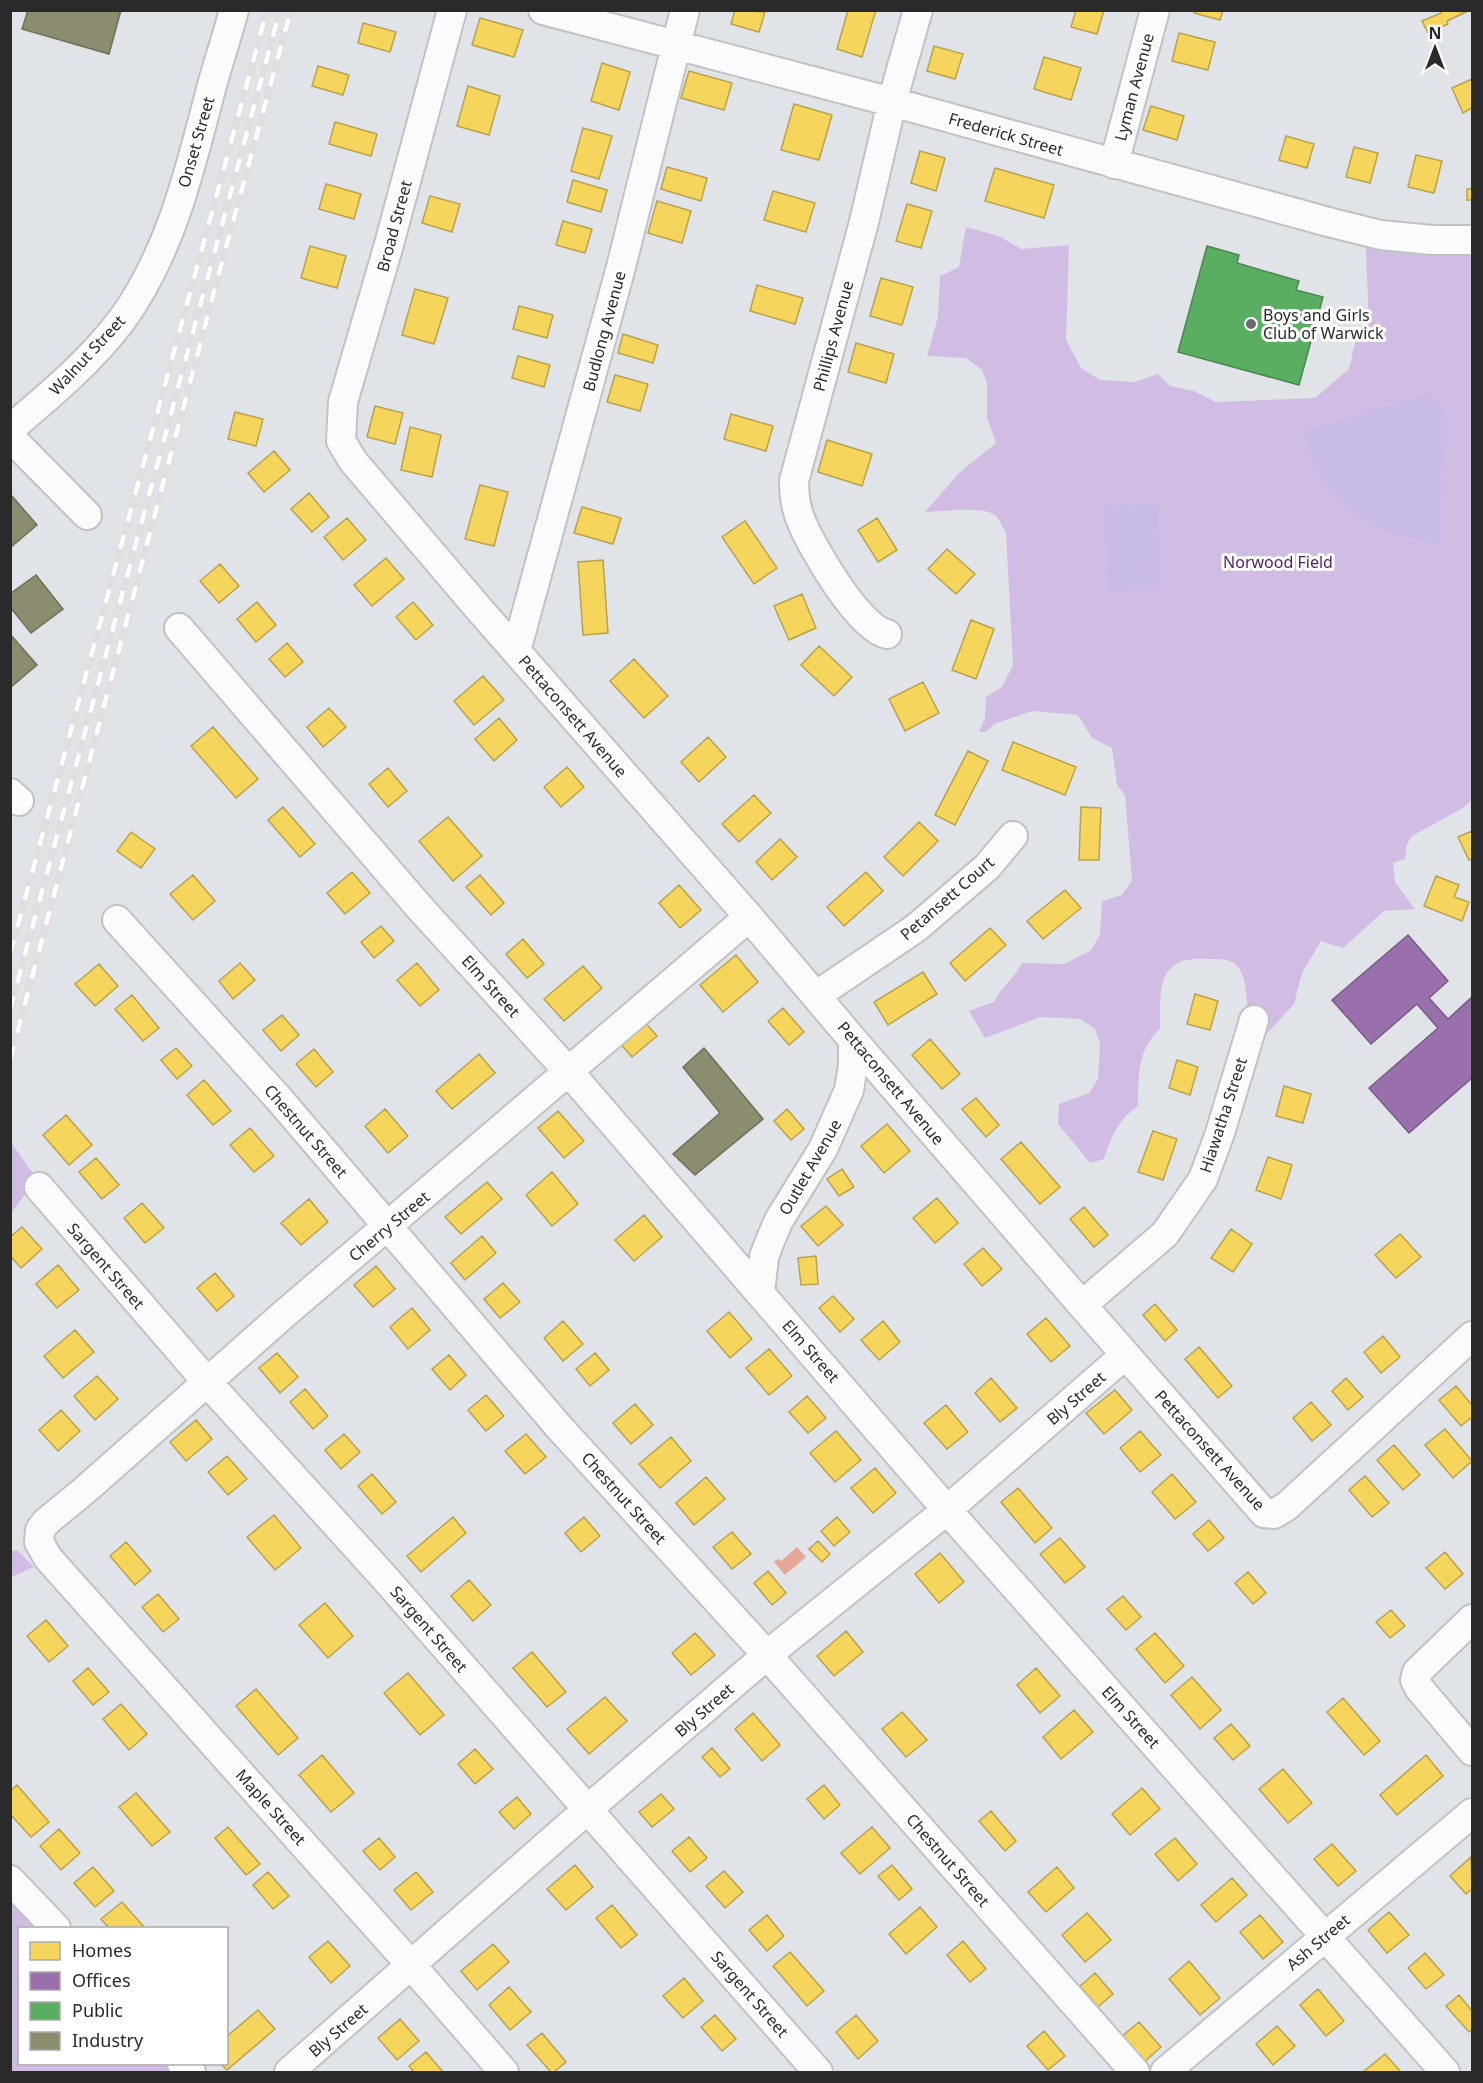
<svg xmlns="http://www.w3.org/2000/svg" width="1483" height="2083" font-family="'Noto Sans',sans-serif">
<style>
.green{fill:#d1bde3}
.pitch{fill:#c8bbe7}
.water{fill:#e6a698}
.homes{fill:#f6d55c;stroke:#b9a24d;stroke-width:1.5}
.offices{fill:#9970ab;stroke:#785b84;stroke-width:1.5}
.public{fill:#5aae61;stroke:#4c8650;stroke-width:1.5}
.industry{fill:#8c8c6e;stroke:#6f6f5a;stroke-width:1.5}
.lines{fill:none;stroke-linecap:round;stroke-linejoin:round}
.minor-casing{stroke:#c1c3c2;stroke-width:32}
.minor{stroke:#fafbfc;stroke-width:28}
.rail-casing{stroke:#dedfde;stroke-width:7}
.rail{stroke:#fff;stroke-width:4.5;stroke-dasharray:14;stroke-linecap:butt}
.poi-dot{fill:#6a6b6c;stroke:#fff;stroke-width:2}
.labels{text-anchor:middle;stroke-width:6;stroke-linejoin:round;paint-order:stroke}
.street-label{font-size:16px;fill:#2a2a2a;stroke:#fff}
.poi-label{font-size:16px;fill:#2a2a2a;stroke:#fff;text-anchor:start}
.park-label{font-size:16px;fill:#511e64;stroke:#fff}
</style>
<rect width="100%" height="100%" fill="#e0e4e8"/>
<path class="green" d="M966,227L999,236L1021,249L1069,245L1066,340L1081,368L1100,380L1135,382L1158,374L1170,386L1194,391L1216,402L1315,398L1349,369L1358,330L1365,329L1369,323L1365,230L1472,236V800L1463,808L1412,836L1407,844L1405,859L1393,863L1395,882L1415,909L1384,911L1343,948L1321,941L1302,973L1294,1004L1257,1044L1248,1038C1247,1020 1250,979 1237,966C1230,958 1216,959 1207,959C1155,956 1161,990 1160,1029C1136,1051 1139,1076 1138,1106C1118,1119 1111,1138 1104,1159L1090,1163L1058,1124L1059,1104L1089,1093L1098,1079L1100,1044L1095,1029L1080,1019L1040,1017L985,1038L969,1011L994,1002C1001,987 1015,978 1022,963L1065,964L1091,950L1100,935L1102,901L1122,895L1132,880L1125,795L1117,785L1112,748L1092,738L1078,715L1032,711L994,724L986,732H979L985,718L986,697L1002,687L1013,665L1006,533C1003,528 1000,520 996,516C983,505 942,512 925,512L960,472L996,443L987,418V383L982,370L966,358L927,356L938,317L940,276L959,267Z
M10,1141L37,1179L11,1213H10Z
M17,1550L34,1567L11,1577V1551Z
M10,1875L57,1928H20V2064H175L182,2072H11Z"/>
<path class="pitch" d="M1429,394L1443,406L1441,544C1423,540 1402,538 1386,531C1342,511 1313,478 1304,431Z
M1158,503L1162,589L1109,592L1105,506Z"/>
<path class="water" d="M797,1547L806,1557L785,1575L774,1562L778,1559L781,1561Z"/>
<path class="homes" d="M735,10L765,12L759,32L731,24Z
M848,10H876L862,57L837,49Z
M1076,10H1104L1097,34L1071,27Z
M1195,10H1223L1220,20L1194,13Z
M1440,10L1466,12L1447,21L1448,24L1428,33L1422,21L1441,13Z
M480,18L523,30L514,57L472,45Z
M363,23L396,32L390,52L358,43Z
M1179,33L1215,42L1208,70L1172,61Z
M934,46L963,54L955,79L927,71Z
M1044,57L1081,68L1071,100L1034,89Z
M602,63L630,72L619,110L591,101Z
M318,66L349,75L343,95L312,86Z
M689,71L732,83L724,110L681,98Z
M1472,79V108L1463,113L1452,88Z
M468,86L500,96L489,135L457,126Z
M794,104L832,115L819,160L781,150Z
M1151,106L1184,116L1177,140L1143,130Z
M335,122L377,134L371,156L329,144Z
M583,128L612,136L599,179L571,171Z
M1286,136L1314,144L1307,168L1279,160Z
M1354,147L1378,153L1370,183L1346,177Z
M920,151L945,158L936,191L911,183Z
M1416,155L1442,161L1434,193L1408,187Z
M667,167L707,178L701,201L661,189Z
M995,168L1054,185L1044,218L985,201Z
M573,180L607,190L601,212L567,202Z
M326,184L361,194L354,219L319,209Z
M1467,189H1472V200H1467Z
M773,191L815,203L806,232L764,220Z
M430,196L460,204L452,232L422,223Z
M657,201L691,211L682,243L648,233Z
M907,204L932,211L921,248L896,241Z
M563,221L592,229L585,253L556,245Z
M310,246L346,256L337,288L301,278Z
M881,278L913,287L902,325L870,316Z
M757,285L803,298L795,324L750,311Z
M415,289L448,298L434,344L402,335Z
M519,306L553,315L547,338L513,329Z
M623,334L658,345L653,363L618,353Z
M856,343L894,354L886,383L848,372Z
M518,356L550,365L544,387L512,378Z
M615,375L648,384L640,411L607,402Z
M375,406L403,413L395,444L367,437Z
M235,412L263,419L256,446L228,439Z
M731,414L773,426L766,451L724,439Z
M410,427L441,435L432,477L401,470Z
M827,440L872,454L862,486L818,472Z
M274,451L290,470L264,492L248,473Z
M480,485L508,492L494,546L465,539Z
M309,493L329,517L312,532L291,509Z
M582,507L621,518L613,544L574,533Z
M347,518L366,540L343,560L324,537Z
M877,518L897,550L878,562L858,530Z
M745,521L777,568L754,584L722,537Z
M947,549L975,574L956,594L928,569Z
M386,558L404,579L372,606L354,585Z
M603,560L608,633L583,635L578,562Z
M220,564L239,586L219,603L200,581Z
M802,594L816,628L789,640L774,606Z
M257,602L276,625L256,642L237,619Z
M413,602L433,625L416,640L396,617Z
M971,620L994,629L976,679L952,670Z
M287,643L303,662L285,677L269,659Z
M819,646L852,677L834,696L801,665Z
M634,659L668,696L644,718L610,681Z
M483,676L504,700L474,725L454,701Z
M923,682L939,713L905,731L889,699Z
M329,708L346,727L323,747L307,727Z
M499,718L517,740L494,761L475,739Z
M213,727L258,779L236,798L191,746Z
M708,737L726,757L699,782L681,762Z
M1013,742L1076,767L1065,795L1002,770Z
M968,751L988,761L955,825L935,815Z
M567,767L584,787L561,807L544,787Z
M388,768L407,791L388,807L369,784Z
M754,795L771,813L739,842L722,824Z
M283,807L315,844L300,857L268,820Z
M1081,807L1101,808L1099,860H1079Z
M448,817L482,856L453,881L419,841Z
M919,822L938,841L903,876L884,857Z
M1472,831V859L1469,860L1458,837Z
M131,832L155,849L141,868L117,851Z
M780,839L797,857L772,880L756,862Z
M352,872L370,893L345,914L327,893Z
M866,872L883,891L844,926L827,907Z
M193,875L215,901L193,920L170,894Z
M480,875L504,903L491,915L466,887Z
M1436,876L1459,885L1454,897L1469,902L1462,921L1424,906Z
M679,885L701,910L680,928L659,903Z
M1065,890L1081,908L1043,939L1027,921Z
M381,926L394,941L374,958L361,942Z
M990,928L1006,945L965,981L950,963Z
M523,939L544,964L527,978L506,954Z
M736,955L758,982L723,1012L700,985Z
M240,963L255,980L233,999L219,981Z
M417,963L439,990L420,1006L397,980Z
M99,964L118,986L95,1006L75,984Z
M583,966L602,988L564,1021L544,999Z
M923,972L937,994L888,1025L874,1002Z
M1195,994L1218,1001L1210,1030L1187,1024Z
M132,995L159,1028L143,1041L115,1009Z
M783,1008L804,1032L789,1045L768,1021Z
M282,1015L299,1035L281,1051L263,1030Z
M643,1020L657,1036L632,1057L618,1041Z
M930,1039L960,1074L942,1089L912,1055Z
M176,1048L192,1066L177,1079L161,1060Z
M314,1049L333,1072L316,1087L296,1064Z
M479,1054L495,1073L452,1109L436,1091Z
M1177,1060L1198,1067L1190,1095L1169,1088Z
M204,1080L231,1111L213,1125L187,1095Z
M1284,1086L1311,1094L1303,1123L1276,1116Z
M976,1098L999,1125L986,1137L962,1109Z
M385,1109L408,1136L388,1153L365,1126Z
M787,1109L804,1129L791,1140L774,1121Z
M558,1111L584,1141L564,1158L538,1128Z
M66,1115L92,1145L69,1165L43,1135Z
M887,1124L910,1151L884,1173L861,1146Z
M250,1128L274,1156L254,1172L230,1145Z
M1153,1131L1177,1139L1163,1180L1138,1172Z
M1021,1142L1060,1187L1040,1204L1001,1159Z
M1268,1157L1292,1165L1281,1199L1256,1190Z
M96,1158L119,1185L102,1199L79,1172Z
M842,1169L854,1187L839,1196L827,1179Z
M552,1172L578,1204L552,1226L526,1195Z
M487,1182L502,1199L461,1234L445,1217Z
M937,1198L958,1223L935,1243L913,1218Z
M309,1199L328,1222L301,1245L281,1223Z
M142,1203L164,1228L145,1243L124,1218Z
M826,1206L843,1225L818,1246L801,1226Z
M1084,1207L1108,1235L1094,1247L1070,1219Z
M644,1215L662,1237L634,1261L615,1240Z
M22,1227L42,1249L21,1268L10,1256V1237Z
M1231,1229L1252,1244L1233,1272L1211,1258Z
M1400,1234L1421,1257L1396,1278L1375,1255Z
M482,1236L496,1253L465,1280L451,1263Z
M983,1248L1002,1269L982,1286L964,1264Z
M816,1256L818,1284L801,1285L798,1258Z
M58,1265L79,1290L57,1308L36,1284Z
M376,1266L395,1289L373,1307L354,1285Z
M215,1273L234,1296L217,1311L197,1288Z
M503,1283L520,1302L500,1318L484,1299Z
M833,1296L854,1319L840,1332L819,1308Z
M1155,1304L1177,1330L1165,1341L1143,1315Z
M412,1308L430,1330L408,1349L390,1327Z
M729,1312L752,1339L730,1358L707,1331Z
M1046,1318L1070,1346L1051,1362L1027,1334Z
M563,1321L583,1344L563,1361L544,1338Z
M883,1321L900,1342L879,1360L861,1340Z
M75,1330L94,1352L63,1378L44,1356Z
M1383,1336L1400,1357L1381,1373L1364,1352Z
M1199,1347L1232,1386L1218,1398L1185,1359Z
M769,1349L792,1376L769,1395L746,1368Z
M277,1353L298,1377L280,1393L259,1368Z
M595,1353L609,1370L590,1386L576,1369Z
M449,1355L466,1375L450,1390L432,1369Z
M97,1376L118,1399L95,1420L74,1396Z
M991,1378L1017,1408L1000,1422L975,1393Z
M1346,1378L1363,1397L1348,1410L1332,1391Z
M1456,1386L1472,1405V1417L1461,1426L1439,1400Z
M305,1389L328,1416L313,1429L290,1402Z
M1115,1390L1132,1410L1104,1434L1086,1413Z
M486,1395L504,1416L486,1431L468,1410Z
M807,1396L826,1418L808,1433L789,1412Z
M1311,1402L1331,1425L1312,1441L1293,1418Z
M635,1404L653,1425L631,1444L613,1423Z
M946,1405L968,1432L947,1449L924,1423Z
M61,1410L80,1431L58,1451L39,1430Z
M196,1420L212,1439L186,1461L170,1442Z
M1445,1429L1472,1461L1453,1478L1425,1445Z
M836,1431L861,1460L835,1482L810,1453Z
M1140,1431L1161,1455L1140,1472L1120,1448Z
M344,1434L360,1452L341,1469L325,1450Z
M526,1434L546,1457L525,1474L505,1451Z
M671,1437L691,1461L660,1488L639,1464Z
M1394,1445L1420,1475L1403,1490L1377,1460Z
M227,1456L247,1479L228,1495L208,1472Z
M875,1468L896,1493L873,1513L851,1488Z
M372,1474L396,1502L382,1514L358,1486Z
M1172,1474L1196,1502L1175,1519L1152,1492Z
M1365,1476L1389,1503L1372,1517L1349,1490Z
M706,1477L725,1499L694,1525L676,1503Z
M1018,1488L1052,1528L1035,1543L1001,1502Z
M274,1515L301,1548L275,1570L247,1537Z
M453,1517L466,1533L421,1572L407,1556Z
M584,1517L600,1536L581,1552L565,1533Z
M837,1517L850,1532L834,1546L821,1531Z
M1209,1520L1224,1538L1208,1551L1193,1534Z
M732,1532L751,1554L732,1569L713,1547Z
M1060,1538L1085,1567L1065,1583L1040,1554Z
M818,1541L830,1554L822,1562L809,1549Z
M126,1542L151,1571L135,1585L110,1556Z
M1445,1552L1463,1574L1445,1589L1426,1568Z
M940,1553L964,1582L939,1603L915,1574Z
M768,1571L786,1593L772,1605L754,1583Z
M1248,1572L1266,1593L1253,1604L1235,1583Z
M469,1580L491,1605L473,1621L451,1596Z
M158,1594L179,1619L163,1632L142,1607Z
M1123,1596L1141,1617L1126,1630L1107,1609Z
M325,1603L353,1636L328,1658L299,1625Z
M1391,1610L1405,1626L1390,1638L1376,1622Z
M46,1620L68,1646L49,1662L27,1636Z
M846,1631L863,1652L834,1676L817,1656Z
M695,1633L715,1655L691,1675L672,1653Z
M1155,1633L1184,1666L1165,1683L1136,1649Z
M532,1652L566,1692L547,1707L513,1668Z
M88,1668L109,1692L93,1705L73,1681Z
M1036,1668L1060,1696L1040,1713L1017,1685Z
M408,1673L444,1715L420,1735L384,1693Z
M1192,1677L1221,1710L1200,1729L1171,1695Z
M256,1689L298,1738L278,1755L236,1706Z
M605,1697L627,1721L589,1754L567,1729Z
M1343,1698L1380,1741L1364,1755L1327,1712Z
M121,1704L147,1734L129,1750L103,1719Z
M1074,1710L1093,1732L1061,1759L1043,1737Z
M902,1712L927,1740L906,1757L882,1729Z
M753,1713L780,1745L762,1761L735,1729Z
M1231,1724L1250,1746L1233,1760L1214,1738Z
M712,1748L730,1769L720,1777L702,1757Z
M475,1749L493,1769L475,1784L458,1764Z
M322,1755L354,1793L331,1812L299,1775Z
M1426,1755L1443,1776L1397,1815L1380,1795Z
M1283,1769L1312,1803L1288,1823L1259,1789Z
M17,1785L49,1822L31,1837L10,1814V1791Z
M824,1785L840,1805L824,1819L807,1799Z
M1142,1788L1160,1809L1130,1835L1112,1814Z
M136,1793L170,1832L152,1846L119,1807Z
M661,1794L674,1809L652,1827L639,1812Z
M517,1797L531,1814L514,1829L499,1812Z
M991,1811L1016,1841L1005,1851L979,1821Z
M228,1827L260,1864L246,1875L215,1838Z
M872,1827L890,1848L860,1874L841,1853Z
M59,1829L80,1853L61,1870L40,1846Z
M689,1837L707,1858L690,1872L672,1851Z
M379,1838L395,1857L380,1870L363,1851Z
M1175,1838L1197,1864L1178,1881L1155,1854Z
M1332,1844L1356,1871L1338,1886L1314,1859Z
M1471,1857L1472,1889L1466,1894L1450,1876Z
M575,1865L593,1887L566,1910L547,1889Z
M892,1865L912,1889L899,1900L878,1876Z
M93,1867L114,1891L95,1907L74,1883Z
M1057,1867L1074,1888L1046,1912L1028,1892Z
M724,1871L743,1892L725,1908L706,1886Z
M268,1872L289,1896L273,1909L253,1885Z
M416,1872L433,1892L411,1910L394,1890Z
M1232,1878L1247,1895L1216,1922L1201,1905Z
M122,1902L145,1928H109L101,1919Z
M612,1905L637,1935L621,1948L596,1918Z
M920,1907L937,1927L906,1954L889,1934Z
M1389,1912L1409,1935L1387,1953L1368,1930Z
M1087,1913L1111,1940L1085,1962L1062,1935Z
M767,1915L784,1936L767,1951L749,1930Z
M1260,1915L1283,1942L1263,1959L1240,1932Z
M328,1941L350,1966L331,1983L309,1957Z
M963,1941L986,1969L970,1982L947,1955Z
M493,1944L509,1962L477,1990L461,1971Z
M790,1952L824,1991L807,2006L773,1966Z
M1425,1953L1444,1975L1426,1989L1408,1968Z
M1189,1961L1220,1998L1200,2015L1169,1979Z
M1095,1973L1113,1994L1098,2007L1080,1986Z
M684,1978L703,2001L683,2018L663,1996Z
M509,1987L531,2012L510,2030L489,2005Z
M1318,1989L1344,2021L1326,2036L1300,2005Z
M1459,1995L1472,2011V2029L1469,2032L1446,2006Z
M258,2010L275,2029L227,2070L221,2064H226V2037Z
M715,2015L736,2039L722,2051L701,2027Z
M856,2015L878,2041L858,2059L836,2032Z
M400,2019L419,2041L397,2060L378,2038Z
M1139,2022L1161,2047L1142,2064L1120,2038Z
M1277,2026L1295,2046L1273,2065L1256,2044Z
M1044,2031L1065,2056L1048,2070L1027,2046Z
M542,2033L566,2062L554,2072H551L527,2045Z
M426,2052L443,2072H414L409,2066Z
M1385,2054L1401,2072H1363Z"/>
<path class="offices" d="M1408,935L1448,981L1429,998L1448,1019L1472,997V1078L1409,1133L1369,1088L1438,1028L1417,1004L1371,1044L1332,1000Z"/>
<path class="public" d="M1207,246L1239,255L1237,263L1299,281L1296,290L1323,297L1299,385L1178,352Z"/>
<path class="industry" d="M28,10H121L109,54L22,29Z
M11,495L37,525L10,548V496Z
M36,575L63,609L31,633L10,607V594Z
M10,634L37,665L10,688Z
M704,1048L763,1119L695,1175L673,1154L720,1113L683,1067Z"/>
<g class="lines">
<defs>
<path id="minor" d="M452,10L388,248L343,402L341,441L353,461L479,609L749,917L853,1040L1082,1305L1264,1513L1274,1514L1287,1506L1472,1336
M543,10L892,102L1332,223L1381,235L1432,240H1472
M1114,164L1155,10
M10,429C49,396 90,362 121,321C171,253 190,169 211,89C218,63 227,37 234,10
M10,437L87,515
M179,628L420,908L569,1072L947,1510L1445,2072
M887,634C859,629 810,545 800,518C795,505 794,494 794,481L864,222L892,102L918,10
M516,651L621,267L685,10
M10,793L19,801
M117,920L279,1099L558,1426L767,1655L1135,2072
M817,995L916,928L987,867L1013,836
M39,1187L208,1383L383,1576L818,2072
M760,1293L764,1257L770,1241L779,1220L823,1149L849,1090L853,1065V1040
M1082,1305L1165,1234L1203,1179L1220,1133L1254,1020
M1472,1619L1417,1672L1415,1680L1419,1688L1472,1751
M10,1880L56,1928
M182,2064L191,2072
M289,2072L588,1809L767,1655L947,1510L1125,1355
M504,2072L411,1965L48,1558L39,1542L40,1530L46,1522L85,1490L283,1315L749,917
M1165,2072L1472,1813"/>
</defs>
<use href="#minor" class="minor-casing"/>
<use href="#minor" class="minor"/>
<defs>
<path id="rail" d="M10,954L267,10
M10,1010L280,10
M10,1060L218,277L291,10"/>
</defs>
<use href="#rail" class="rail-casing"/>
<use href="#rail" class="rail"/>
</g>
<circle class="poi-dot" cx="1251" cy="324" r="6"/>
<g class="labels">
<g class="street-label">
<text transform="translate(1134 87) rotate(-75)" y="6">Lyman Avenue</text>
<text transform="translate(1006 134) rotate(16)" y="6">Frederick Street</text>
<text transform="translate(196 142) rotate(-74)" y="6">Onset Street</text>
<text transform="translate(394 226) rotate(-75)" y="6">Broad Street</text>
<text transform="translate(604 331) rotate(-75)" y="6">Budlong Avenue</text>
<text transform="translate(833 336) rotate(-75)" y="6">Phillips Avenue</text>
<text transform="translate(87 355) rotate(-47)" y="6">Walnut Street</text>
<text transform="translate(573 716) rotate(49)" y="6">Pettaconsett Avenue</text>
<text transform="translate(947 898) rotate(-41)" y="6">Petansett Court</text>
<text transform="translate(491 986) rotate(48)" y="6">Elm Street</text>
<text transform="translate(891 1083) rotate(50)" y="6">Pettaconsett Avenue</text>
<text transform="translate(1223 1115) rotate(-72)" y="6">Hiawatha Street</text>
<text transform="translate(306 1131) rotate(49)" y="6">Chestnut Street</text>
<text transform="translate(810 1167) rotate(-60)" y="6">Outlet Avenue</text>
<text transform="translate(389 1226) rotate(-40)" y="6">Cherry Street</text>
<text transform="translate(106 1266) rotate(49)" y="6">Sargent Street</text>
<text transform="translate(811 1351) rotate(49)" y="6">Elm Street</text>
<text transform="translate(1076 1398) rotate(-41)" y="6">Bly Street</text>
<text transform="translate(1210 1450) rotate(48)" y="6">Pettaconsett Avenue</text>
<text transform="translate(624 1498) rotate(48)" y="6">Chestnut Street</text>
<text transform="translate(429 1629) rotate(49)" y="6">Sargent Street</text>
<text transform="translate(704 1710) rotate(-41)" y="6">Bly Street</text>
<text transform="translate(1131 1717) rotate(48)" y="6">Elm Street</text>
<text transform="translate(271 1807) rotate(48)" y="6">Maple Street</text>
<text transform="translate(948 1860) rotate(49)" y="6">Chestnut Street</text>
<text transform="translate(1318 1942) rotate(-40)" y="6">Ash Street</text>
<text transform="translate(750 1994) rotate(49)" y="6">Sargent Street</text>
<text transform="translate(338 2030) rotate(-41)" y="6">Bly Street</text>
</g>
<g class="poi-label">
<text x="1263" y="321">Boys and Girls<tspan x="1263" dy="18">Club of Warwick</tspan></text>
</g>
<g class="park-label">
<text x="1278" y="568">Norwood Field</text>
</g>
</g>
<rect width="1483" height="2083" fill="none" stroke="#2a2a2a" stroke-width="24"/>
<rect x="18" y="1927" width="210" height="138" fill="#ffffff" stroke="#aaaaaa" stroke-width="1.5"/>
<rect x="30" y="1942" width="30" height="18" fill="#f6d55c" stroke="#aaaaaa" stroke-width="1.5"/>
<text x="72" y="1957" font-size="18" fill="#2a2a2a">Homes</text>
<rect x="30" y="1972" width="30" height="18" fill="#9970ab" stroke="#aaaaaa" stroke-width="1.5"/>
<text x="72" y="1987" font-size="18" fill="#2a2a2a">Offices</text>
<rect x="30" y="2002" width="30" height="18" fill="#5aae61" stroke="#aaaaaa" stroke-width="1.5"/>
<text x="72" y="2017" font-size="18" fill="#2a2a2a">Public</text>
<rect x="30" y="2032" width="30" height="18" fill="#8c8c6e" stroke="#aaaaaa" stroke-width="1.5"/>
<text x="72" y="2047" font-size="18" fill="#2a2a2a">Industry</text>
<g transform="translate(1435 48)" stroke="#ffffff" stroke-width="4.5" paint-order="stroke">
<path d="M0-4.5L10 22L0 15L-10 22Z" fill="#2a2a2a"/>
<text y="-9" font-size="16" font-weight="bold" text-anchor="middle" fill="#2a2a2a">N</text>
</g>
</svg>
